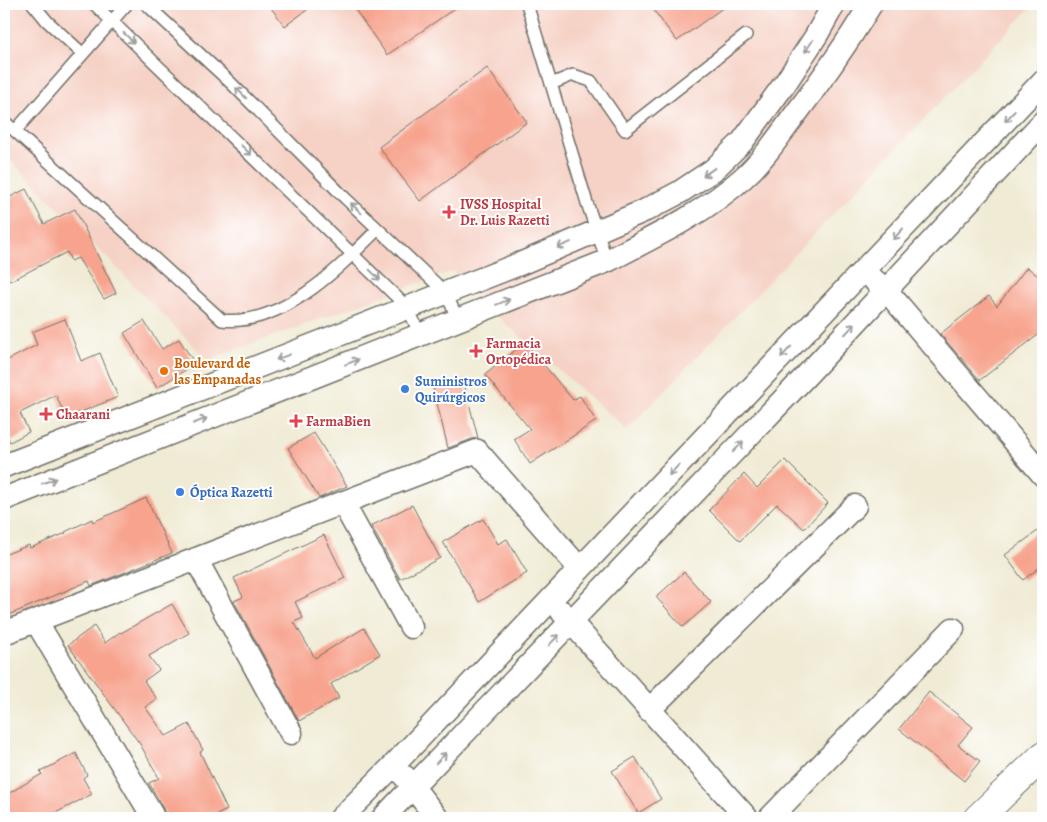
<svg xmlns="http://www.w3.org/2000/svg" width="1047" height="822" font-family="Alegreya,serif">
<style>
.built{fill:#f6d1c5}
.building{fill:#f7a38d}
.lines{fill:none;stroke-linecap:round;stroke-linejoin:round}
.service-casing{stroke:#706e66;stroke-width:14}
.minor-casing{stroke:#706e66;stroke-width:25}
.secondary-casing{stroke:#706e66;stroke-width:30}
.service{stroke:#fff;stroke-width:11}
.minor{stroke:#fff;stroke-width:22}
.secondary{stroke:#fff;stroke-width:28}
.oneway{stroke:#a0a0a0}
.health-dot{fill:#e0444e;stroke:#fff;stroke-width:2}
.food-dot{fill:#e8710a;stroke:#fff;stroke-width:2}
.shop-dot{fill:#3f7fe0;stroke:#fff;stroke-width:2}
.labels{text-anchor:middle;stroke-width:4;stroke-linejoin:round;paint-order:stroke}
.health-label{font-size:14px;font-weight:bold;fill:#be3a42;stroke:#fff;text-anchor:start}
.food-label{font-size:14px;font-weight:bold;fill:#c56008;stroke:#fff;text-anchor:start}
.shop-label{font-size:14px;font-weight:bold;fill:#366cbe;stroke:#fff;text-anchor:start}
</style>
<rect width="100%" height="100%" fill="#fff"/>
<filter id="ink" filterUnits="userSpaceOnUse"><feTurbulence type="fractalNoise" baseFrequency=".02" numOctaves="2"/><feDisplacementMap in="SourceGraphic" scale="10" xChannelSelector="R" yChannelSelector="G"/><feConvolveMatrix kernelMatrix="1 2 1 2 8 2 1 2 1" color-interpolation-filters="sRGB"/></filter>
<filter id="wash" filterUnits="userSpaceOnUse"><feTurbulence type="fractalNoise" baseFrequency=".0096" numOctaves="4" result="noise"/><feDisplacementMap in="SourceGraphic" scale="20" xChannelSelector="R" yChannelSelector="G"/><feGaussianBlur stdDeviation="1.12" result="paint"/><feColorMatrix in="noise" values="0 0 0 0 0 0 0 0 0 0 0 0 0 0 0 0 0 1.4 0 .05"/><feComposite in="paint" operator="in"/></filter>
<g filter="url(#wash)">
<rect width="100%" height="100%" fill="#f0ebd4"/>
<path class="built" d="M4,4H1034L627,430L506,324L453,271L207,360L4,153Z"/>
<g id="blocks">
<path class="building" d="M268,4H315L285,26Z
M351,4H461L387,55Z
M649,4H728L677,41Z
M487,68L527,122L420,201L379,147Z
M26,189L44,224L75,209L116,293L104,299L78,258L71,261L67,252L10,281L4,269V200Z
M1027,267L1043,280V331L980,380L940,334L989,296L997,306Z
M65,319L81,361L100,353L118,397L66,418L56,395L20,413L29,432L10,442L4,430V362L37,345L32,332Z
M144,321L162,349L179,339L195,364L157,388L124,333Z
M525,342L573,400L580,396L596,421L530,464L514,439L530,429L485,375Z
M463,380L478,438L472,439L448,448L433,387Z
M314,433L347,486L319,498L288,448Z
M785,460L828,503L804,529L777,504L740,541L709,510L744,474L757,488Z
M146,498L172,553L91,586L89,581L4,617V555L29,545L30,548L66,533L65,532L92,519L93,522Z
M412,505L440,558L400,579L371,526Z
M483,519L498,544L507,539L527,573L479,602L443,542Z
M1043,527V565L1023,580L1005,555Z
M324,535L345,578L295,602L303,618L294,622L315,658L364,628L380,654L331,684L339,698L299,721L234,601L243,597L234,578Z
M684,572L711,602L683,627L656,597Z
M172,604L189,633L149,656L159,670L144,681L157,699L145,707L166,736L189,724L203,750L200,752L227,810L210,818H166L163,808L149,783L159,778L140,744L68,645L94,626L105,643L120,632L121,633Z
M929,692L973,727L958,745L980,761L964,781L899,729Z
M76,753L87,775L83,778L92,794L46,818H4V796L42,774L40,772Z
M635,757L661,799L638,813L612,771Z"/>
</g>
</g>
<g filter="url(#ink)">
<use href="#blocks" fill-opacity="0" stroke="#706e66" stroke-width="1"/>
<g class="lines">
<defs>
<path id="service" d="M33,4L47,21L83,54
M94,4L408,308L420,335
M146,4L231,83L345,198L446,293L458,320
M527,4L587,203L607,261
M551,84L573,75L591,81L625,130L746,35
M4,121L222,320C282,327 339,268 378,229
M15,131L127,4"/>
<path id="minor" d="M875,281L886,290L1043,475
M4,466L522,263L646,210L680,192L713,170L742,142L786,82L816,36L834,4
M4,499L607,261C654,237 703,214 743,178C761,162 775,142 789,123C819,84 846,45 871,4
M343,503L411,627
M196,559L291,733
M562,612L747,818
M36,621L152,815
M4,633L477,451L580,569
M649,710L855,506
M405,777L437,818
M341,818L390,769L1043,81
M383,818L804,378L1043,122
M770,818L953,629"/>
<path id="secondary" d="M978,818L1043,756"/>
</defs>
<use href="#service" class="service-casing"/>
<use href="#minor" class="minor-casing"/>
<use href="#secondary" class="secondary-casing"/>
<use href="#service" class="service"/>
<use href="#minor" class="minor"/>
<use href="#secondary" class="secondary"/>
</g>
<defs><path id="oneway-shaft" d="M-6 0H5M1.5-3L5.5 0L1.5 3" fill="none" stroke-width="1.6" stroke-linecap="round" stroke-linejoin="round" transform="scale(1.25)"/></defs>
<g class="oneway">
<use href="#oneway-shaft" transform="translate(129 38) rotate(44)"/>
<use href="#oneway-shaft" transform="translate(809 46) rotate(123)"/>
<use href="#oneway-shaft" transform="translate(241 93) rotate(-135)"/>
<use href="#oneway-shaft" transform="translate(1010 116) rotate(133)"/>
<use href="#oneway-shaft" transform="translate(246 150) rotate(44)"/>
<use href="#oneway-shaft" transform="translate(709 172) rotate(144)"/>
<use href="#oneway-shaft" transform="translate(356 208) rotate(-136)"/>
<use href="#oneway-shaft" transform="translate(898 234) rotate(133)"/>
<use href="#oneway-shaft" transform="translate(564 245) rotate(157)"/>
<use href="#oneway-shaft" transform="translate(375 275) rotate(44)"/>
<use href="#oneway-shaft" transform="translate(503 302) rotate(-22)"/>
<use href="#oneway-shaft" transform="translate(850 329) rotate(-47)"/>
<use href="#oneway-shaft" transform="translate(786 352) rotate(133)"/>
<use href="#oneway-shaft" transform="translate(283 357) rotate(159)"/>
<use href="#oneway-shaft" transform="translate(352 362) rotate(-21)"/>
<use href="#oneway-shaft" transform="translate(200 421) rotate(-21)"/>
<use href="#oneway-shaft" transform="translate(738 447) rotate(-46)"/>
<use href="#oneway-shaft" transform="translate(674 470) rotate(133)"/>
<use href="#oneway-shaft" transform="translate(49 481) rotate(-21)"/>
<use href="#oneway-shaft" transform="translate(554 640) rotate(-46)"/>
<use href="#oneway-shaft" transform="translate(441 758) rotate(-46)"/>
</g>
</g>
<g class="health-dot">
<path d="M446.5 204.5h5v5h5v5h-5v5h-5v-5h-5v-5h5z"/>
<path d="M473.5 343.5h5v5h5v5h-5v5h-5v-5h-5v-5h5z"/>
<path d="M43.5 406.5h5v5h5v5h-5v5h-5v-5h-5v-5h5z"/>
<path d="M293.5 413.5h5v5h5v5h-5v5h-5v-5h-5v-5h5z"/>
</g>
<circle class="food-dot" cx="164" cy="371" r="5"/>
<g class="shop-dot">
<circle cx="405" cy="389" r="5"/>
<circle cx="180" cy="492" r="5"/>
</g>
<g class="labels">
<g class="health-label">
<text x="460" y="209">IVSS Hospital<tspan x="460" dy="16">Dr. Luis Razetti</tspan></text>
<text x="486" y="348">Farmacia<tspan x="486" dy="16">Ortopédica</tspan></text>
<text x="56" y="419">Chaarani</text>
<text x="306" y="426">FarmaBien</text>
</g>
<g class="food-label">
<text x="174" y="368">Boulevard de<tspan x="174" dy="16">las Empanadas</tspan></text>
</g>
<g class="shop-label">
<text x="415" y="386">Suministros<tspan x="415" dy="16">Quirúrgicos</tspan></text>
<text x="190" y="497">Óptica Razetti</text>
</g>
</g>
<rect width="1047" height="822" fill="none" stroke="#fff" stroke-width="20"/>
</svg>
